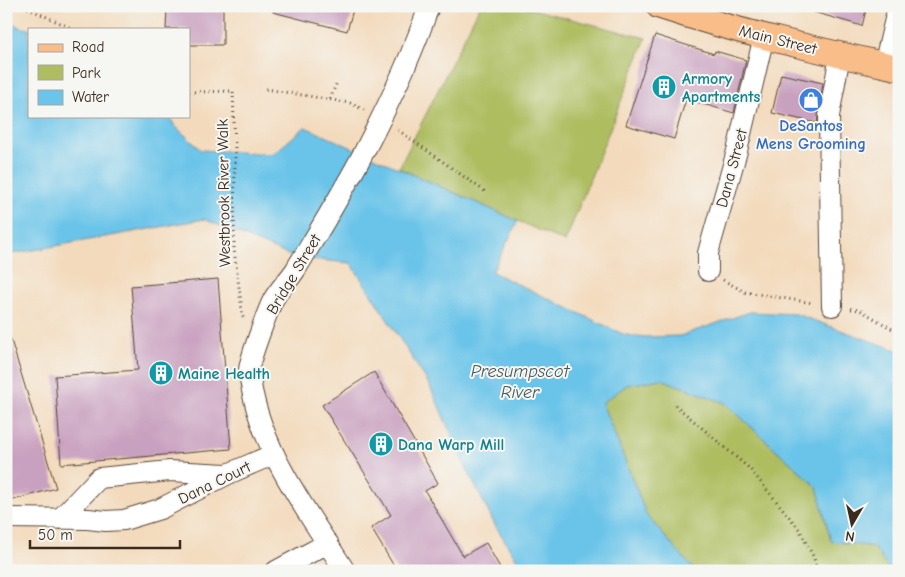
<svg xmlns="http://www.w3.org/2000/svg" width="905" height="577" font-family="'Comic Neue',sans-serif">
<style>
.green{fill:#aebd60;stroke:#74743f}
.water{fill:#6bc4e9;stroke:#537784}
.building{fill:#c9a1c0}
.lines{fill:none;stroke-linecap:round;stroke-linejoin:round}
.minor-casing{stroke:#574436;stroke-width:22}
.major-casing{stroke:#574436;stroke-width:27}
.path{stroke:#574436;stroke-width:3;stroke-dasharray:1 4;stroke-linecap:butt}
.minor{stroke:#fff;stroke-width:20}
.major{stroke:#f8bd89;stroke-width:25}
.labels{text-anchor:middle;stroke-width:4;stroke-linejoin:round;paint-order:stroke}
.street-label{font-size:16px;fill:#3b2a1e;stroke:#f6f6f2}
.culture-label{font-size:16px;font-weight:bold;fill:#0d838f;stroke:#f6f6f2;text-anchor:start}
.shop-label{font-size:16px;font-weight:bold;fill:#366cbe;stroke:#f6f6f2}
.water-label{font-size:18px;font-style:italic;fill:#49585b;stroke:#f6f6f2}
</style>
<rect width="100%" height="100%" fill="#f6f6f2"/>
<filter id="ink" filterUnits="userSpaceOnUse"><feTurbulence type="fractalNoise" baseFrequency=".02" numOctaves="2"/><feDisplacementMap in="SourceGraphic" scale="10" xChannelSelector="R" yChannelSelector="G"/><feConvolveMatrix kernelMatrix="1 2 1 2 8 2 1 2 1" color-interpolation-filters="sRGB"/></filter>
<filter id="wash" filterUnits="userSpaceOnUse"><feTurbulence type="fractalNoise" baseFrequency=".0096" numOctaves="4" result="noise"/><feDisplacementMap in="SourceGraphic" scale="20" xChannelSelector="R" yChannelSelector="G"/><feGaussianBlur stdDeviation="1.12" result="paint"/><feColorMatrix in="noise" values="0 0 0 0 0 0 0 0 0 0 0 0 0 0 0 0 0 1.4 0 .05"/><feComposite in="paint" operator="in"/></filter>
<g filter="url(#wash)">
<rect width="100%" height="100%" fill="#f3dabc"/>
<path class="green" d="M480,6H520L646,38L565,242L399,168Z
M661,379L725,403L817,487L831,541L874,547L890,571H695L647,516L602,403L627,385Z"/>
<path class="water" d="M6,20L22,28L35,29H29V116H169L175,126L201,150L273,154L305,127L518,221L492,272L625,335L646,337L680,336L750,312L796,314L899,351V571H890L874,547L831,541L817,487L725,403L661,379L627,385L602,403L647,516L695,571H524L495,525L463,461L429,384L351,263L295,258L204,219L6,255Z"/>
<g id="blocks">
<path class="building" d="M274,6H354L347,31L273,12Z
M811,6H867L862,26L810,11Z
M167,8H223V45H189V29H166Z
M655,35L714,54L715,51L746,60L734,113L686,99L674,139L626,125Z
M781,74L823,83L817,123L772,113Z
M218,279L231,449L61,464L55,376L138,370L131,286Z
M10,337L56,488L6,502V338Z
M374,372L438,483L425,491L463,556L486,543L502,571H397L371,528L391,515L322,405Z"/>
</g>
</g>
<g filter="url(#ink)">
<use href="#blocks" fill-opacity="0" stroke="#574436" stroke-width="1"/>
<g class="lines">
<defs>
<path id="minor" d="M884,65L896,15L899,16
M708,271V253L737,151L764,36
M832,306L829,116L840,55
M6,518L88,519L106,521L124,520L160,509L228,474L274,454
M60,519L99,478L170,471L226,474
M276,571L328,543
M345,571C306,509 257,446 249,371C248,363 268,310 273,300C279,289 289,280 296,269C320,229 345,189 366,148C390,102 412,56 429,6"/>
<path id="major" d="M659,6C737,32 818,50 899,68"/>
</defs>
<use href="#minor" class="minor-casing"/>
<use href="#major" class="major-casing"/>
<path class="path" d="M23,6L73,29
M266,89L350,103L364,110
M189,92L233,91L235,149L234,249L243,318
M330,99L337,82
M398,130L487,193
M723,280L745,292L813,303
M851,309L860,310L899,333
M675,405L750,469L799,529L814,558L817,571"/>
<use href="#minor" class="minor"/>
<use href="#major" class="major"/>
</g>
</g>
<defs>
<symbol id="building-disc" viewBox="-11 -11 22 22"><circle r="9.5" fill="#0f9aa8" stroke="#f6f6f2"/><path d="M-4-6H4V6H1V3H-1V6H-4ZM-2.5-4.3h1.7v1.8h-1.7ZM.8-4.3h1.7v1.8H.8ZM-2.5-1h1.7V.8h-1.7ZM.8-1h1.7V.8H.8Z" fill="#fff"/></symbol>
<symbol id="shop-disc" viewBox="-11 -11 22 22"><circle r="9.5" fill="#3f7fe0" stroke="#f6f6f2"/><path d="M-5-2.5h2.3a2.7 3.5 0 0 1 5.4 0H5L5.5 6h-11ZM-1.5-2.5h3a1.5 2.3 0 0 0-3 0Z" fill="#fff"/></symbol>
</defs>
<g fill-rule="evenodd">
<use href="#building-disc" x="650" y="73" width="28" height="28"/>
<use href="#shop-disc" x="797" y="86" width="28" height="28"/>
<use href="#building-disc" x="147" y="359" width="28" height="28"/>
<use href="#building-disc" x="367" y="430" width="28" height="28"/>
</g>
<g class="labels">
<g class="street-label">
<text transform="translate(778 39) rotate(14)" y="6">Main Street</text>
<text transform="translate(731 168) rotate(-75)" y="6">Dana Street</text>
<text transform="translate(223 193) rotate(-91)" y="6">Westbrook River Walk</text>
<text transform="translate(293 274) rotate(-59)" y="6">Bridge Street</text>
<text transform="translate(214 482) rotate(-26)" y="6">Dana Court</text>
</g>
<g class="culture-label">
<text x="682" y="84">Armory<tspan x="682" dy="18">Apartments</tspan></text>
<text x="178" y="379">Maine Health</text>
<text x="398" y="450">Dana Warp Mill</text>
</g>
<g class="shop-label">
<text x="811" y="131">DeSantos<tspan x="811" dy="18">Mens Grooming</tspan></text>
</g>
<g class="water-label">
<text x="520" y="377">Presumpscot<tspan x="520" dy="21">River</tspan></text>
</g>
</g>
<rect width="905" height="577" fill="none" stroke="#f6f6f2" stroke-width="25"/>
<rect x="28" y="28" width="162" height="90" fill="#f6f6f2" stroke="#aba49d"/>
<rect x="38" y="44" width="25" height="8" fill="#f8bd89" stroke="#aba49d"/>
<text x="72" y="52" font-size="15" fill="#3b2a1e">Road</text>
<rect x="38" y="65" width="25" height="15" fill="#aebd60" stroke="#aba49d"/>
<text x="72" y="78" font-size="15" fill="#3b2a1e">Park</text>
<rect x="38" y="90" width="25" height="15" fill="#6bc4e9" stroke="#aba49d"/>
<text x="72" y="102" font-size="15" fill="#3b2a1e">Water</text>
<g transform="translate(852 524) rotate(189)" stroke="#f6f6f2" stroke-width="4" paint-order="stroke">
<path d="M0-4L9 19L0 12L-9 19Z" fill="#3b2a1e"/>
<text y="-8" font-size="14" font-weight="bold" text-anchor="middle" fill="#3b2a1e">N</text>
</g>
<path d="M30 540v8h150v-8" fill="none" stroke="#3b2a1e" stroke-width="2.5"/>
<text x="38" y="540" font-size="15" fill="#3b2a1e" stroke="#f6f6f2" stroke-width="4" paint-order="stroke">50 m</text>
</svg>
